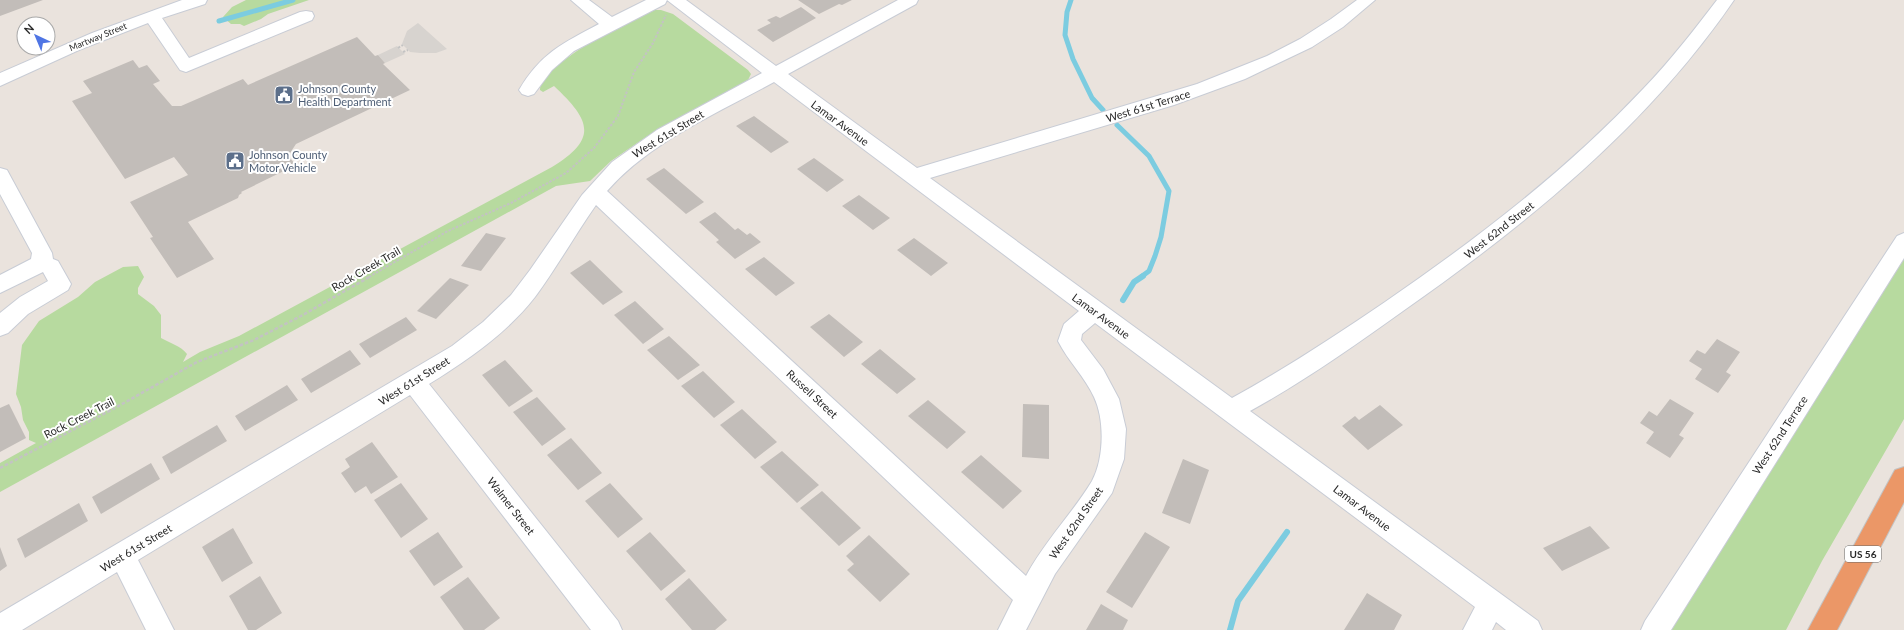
<svg xmlns="http://www.w3.org/2000/svg" width="1904" height="630" font-family="Lato,sans-serif">
<style>
.green{fill:#b7da9f}
.plaza{fill:#d7d3cf}
.lines{fill:none;stroke-linecap:round;stroke-linejoin:round}
.stream-far1{stroke:#7ccce0;stroke-width:5}
.stream{stroke:#7ccce0;stroke-width:6}
.building{fill:#c2bdb9}
.minor-casing{stroke:#c8ccd5;stroke-width:2}
.highway-casing{stroke:#c3c3c3;stroke-width:2}
.path-far1{stroke:#c3c3c3;stroke-width:2;stroke-dasharray:2.5 1.5;stroke-linecap:butt}
.path{stroke:#c3c3c3;stroke-width:2.5;stroke-dasharray:3.5 2;stroke-linecap:butt}
.minor{fill:#fff;fill-rule:evenodd}
.highway{fill:#eb9767;fill-rule:evenodd}
.labels{text-anchor:middle;stroke-width:4;stroke-linejoin:round;paint-order:stroke}
.far-street-label{font-size:9px;fill:#292929;stroke:#fff}
.shield{fill:#fff;stroke:#696969;stroke-width:1}
.shield-label{font-size:10px;font-weight:bold;fill:#292929}
.service-label{font-size:11px;fill:#4e5e75;stroke:#fff;text-anchor:start}
.street-label{font-size:11px;fill:#292929;stroke:#fff}
</style>
<rect width="100%" height="100%" fill="#eae3dd"/>
<path class="green" d="M246,0H309L268,14L261,19L244,26L240,24H231L223,17L232,7Z
M654,10H661L673,14L748,70L751,74L748,80L646,137L611,161L590,181L556,186L0,492V463L36,443L29,440V432L23,420L21,407L16,394L22,345L39,321L78,297L95,282L123,267L138,266L144,277L138,288V294L154,306L161,315V338C170,343 181,346 187,354L183,362L200,352L239,336L552,167C600,138 589,119 554,86L543,92L540,90C541,64 631,19 654,10Z
M1904,256V419L1822,561L1786,630H1670Z"/>
<path class="plaza" d="M418,23L447,49L436,53H420L410,52L402,44L407,31Z
M397,46L405,54L385,63L378,55Z"/>
<g class="lines">
<path class="stream-far1" d="M1071,0L1067,12L1065,35L1073,59L1092,98L1103,110
M219,21L293,0
M1117,125L1149,156L1169,191L1161,237L1155,256L1149,271L1141,277"/>
<path class="stream" d="M1123,300L1134,282L1143,276
M1230,630L1238,601L1287,532"/>
</g>
<path class="building" d="M0,0H43L0,16Z
M798,0H852L842,5L839,4L819,14Z
M801,7L816,18L773,42L757,30L771,23L767,20L776,16L780,18Z
M357,37L375,56L378,55L385,63L383,64L410,90L296,144L288,156L296,165L241,192L242,193L239,195L238,198L188,222L214,259L177,278L150,238L153,237L130,202L188,175L174,157L125,179L72,101L92,93L83,81L133,60L139,68L147,65L160,81L153,84L172,106H181L243,79L248,85Z
M754,116L789,142L771,153L736,126Z
M814,158L844,180L827,192L797,169Z
M664,168L704,202L686,214L646,179Z
M859,195L890,218L873,230L842,206Z
M715,212L735,230L738,228L747,235L750,233L761,242L735,259L716,242L719,240L699,222Z
M486,233L506,238L481,271L461,266Z
M914,238L948,263L931,276L897,250Z
M764,257L795,283L776,296L745,269Z
M590,260L623,292L603,305L570,273Z
M450,278L469,285L436,319L417,311Z
M635,301L664,329L643,344L614,315Z
M829,314L863,342L844,357L810,327Z
M406,317L417,330L370,358L359,344Z
M669,336L700,365L678,380L647,350Z
M1717,339L1740,352L1726,372L1731,375L1718,393L1695,379L1702,369L1689,361L1697,350L1705,354Z
M880,349L916,379L897,394L861,364Z
M350,350L361,364L311,393L301,379Z
M505,360L533,391L509,407L482,375Z
M703,371L735,402L714,418L681,386Z
M287,385L298,400L245,431L235,416Z
M537,397L566,429L542,446L513,412Z
M1670,399L1694,413L1679,435L1684,438L1670,458L1646,443L1654,432L1640,423L1649,411L1657,416Z
M928,400L966,432L947,449L908,416Z
M9,404L26,438L0,452V408Z
M1023,404L1049,405V459L1022,457Z
M1380,405L1403,425L1368,450L1342,426L1355,416L1359,420Z
M742,409L777,442L755,459L720,425Z
M217,425L227,441L171,474L162,457Z
M571,438L602,473L578,490L547,455Z
M372,442L398,477L371,494L366,486L355,493L341,473L350,467L345,459Z
M782,451L819,485L797,503L760,467Z
M981,455L1022,491L1003,509L961,472Z
M1183,459L1209,470L1190,524L1162,513Z
M151,463L160,479L101,514L92,497Z
M401,483L428,519L401,538L374,500Z
M610,483L643,519L618,538L585,501Z
M822,491L861,528L839,546L800,508Z
M79,503L88,521L25,558L17,539Z
M1590,526L1610,548L1562,571L1543,548Z
M233,528L253,563L222,582L202,547Z
M438,532L463,567L434,586L409,551Z
M650,532L686,571L661,591L626,551Z
M1145,532L1170,547L1132,608L1106,592Z
M869,535L910,574L880,602L847,570L854,564L846,556Z
M0,547L7,566L0,571Z
M260,576L282,613L256,630H248L229,596Z
M468,577L500,618L484,630H464L440,597Z
M689,578L727,620L715,630H692L665,599Z
M1367,593L1402,615L1394,630H1344Z
M1101,604L1128,620L1123,630H1086Z"/>
<g class="lines">
<defs>
<path id="minor" d="M182,0H207L205,4L162,18L189,58L300,12L306,11L312,12L314,16L312,20L186,72L180,70L148,23L79,50L0,86V73L92,33Z
M571,0H589L612,17L646,0H686L776,66L898,0H918L916,4L788,74L917,168L1197,84L1267,56L1300,39L1331,19L1357,0H1375L1343,27L1312,47L1245,79L1174,105L930,178L1232,398C1285,369 1335,336 1385,302C1478,238 1567,170 1644,88C1671,60 1694,30 1717,0H1734C1648,126 1527,224 1403,311C1354,346 1303,382 1250,411L1538,621L1542,630H1506L1496,622L1492,630H1463L1475,607L1095,323L1082,334L1081,340L1103,369L1119,399L1126,429L1124,459L1112,493L1055,574L1026,630H998L1013,600L596,205C575,235 557,267 535,297C507,333 468,360 429,384L618,621L622,630H591L410,395L138,560L174,630H146L117,572L22,630H0V613L452,346L483,322L511,295L530,270L582,195L612,162L657,130L762,73L667,0L665,4L574,51L552,70L534,94L528,96L522,94L519,90C541,53 563,43 599,24ZM774,82L1079,311L1064,324L1058,341C1068,361 1085,377 1094,397C1105,420 1104,459 1092,481C1072,514 1044,542 1026,576L607,191C651,141 716,114 774,82Z
M0,168L7,170L52,253L53,259L58,261L71,284L68,290L28,314L8,333L0,336V313L20,297L48,281L43,272L0,293V275L31,259L32,253L0,194Z
M1904,233V258L1671,630H1641L1645,621L1897,236Z"/>
<path id="highway" d="M1904,467V502L1837,630H1808L1895,470Z"/>
</defs>
<use href="#minor" class="minor-casing"/>
<use href="#highway" class="highway-casing"/>
<path class="path-far1" d="M398,48L403,45
M403,52L408,50
M369,277L448,231L511,203L566,173L594,148L618,116L634,72L653,43L666,15"/>
<path class="path" d="M0,468L115,408L197,362L254,340L301,316L371,276"/>
<use href="#minor" class="minor"/>
<use href="#highway" class="highway"/>
</g>
<defs>
<symbol id="civic-square" viewBox="-11 -11 22 22"><rect x="-9" y="-9" width="18" height="18" rx="4" fill="#5c6f8a" stroke="#fff"/><path d="M-.6-6.5H3V-4.5H.6V-3L4-1V1h2V6H-6V1h2V-1L-.6-3ZM-1.2 2.5V6h2.4V2.5Z" fill="#fff"/></symbol>
</defs>
<g fill-rule="evenodd">
<use href="#civic-square" x="273" y="84" width="22" height="22"/>
<use href="#civic-square" x="224" y="150" width="22" height="22"/>
</g>
<g class="labels">
<g class="far-street-label">
<text transform="translate(98 37) rotate(-22)" y="3">Martway Street</text>
</g>
<rect class="shield" x="1845" y="546" width="36" height="16" rx="3"/>
<g class="shield-label">
<text x="1863" y="558">US 56</text>
</g>
<g class="service-label">
<text x="298" y="93">Johnson County<tspan x="298" dy="13">Health Department</tspan></text>
<text x="249" y="159">Johnson County<tspan x="249" dy="13">Motor Vehicle</tspan></text>
</g>
<g class="street-label">
<text transform="translate(1148 106) rotate(-17)" y="4">West 61st Terrace</text>
<text transform="translate(840 123) rotate(36)" y="4">Lamar Avenue</text>
<text transform="translate(668 134) rotate(-31)" y="4">West 61st Street</text>
<text transform="translate(1499 230) rotate(-38)" y="4">West 62nd Street</text>
<text transform="translate(366 269) rotate(-30)" y="4">Rock Creek Trail</text>
<text transform="translate(1101 316) rotate(36)" y="4">Lamar Avenue</text>
<text transform="translate(414 381) rotate(-32)" y="4">West 61st Street</text>
<text transform="translate(812 394) rotate(43)" y="4">Russell Street</text>
<text transform="translate(79 418) rotate(-27)" y="4">Rock Creek Trail</text>
<text transform="translate(1780 435) rotate(-57)" y="4">West 62nd Terrace</text>
<text transform="translate(511 506) rotate(52)" y="4">Walmer Street</text>
<text transform="translate(1362 508) rotate(37)" y="4">Lamar Avenue</text>
<text transform="translate(1076 523) rotate(-55)" y="4">West 62nd Street</text>
<text transform="translate(136 548) rotate(-31)" y="4">West 61st Street</text>
</g>
</g>
<g transform="translate(36 36) rotate(316)"><circle r="19" fill="#ffffff" stroke="#a9a9a9"/>
<path d="M0-3L7 15L0 10L-7 15Z" fill="#4f75e4"/>
<text y="-6" font-size="11" font-weight="bold" text-anchor="middle" fill="#292929">N</text>
</g>
</svg>
